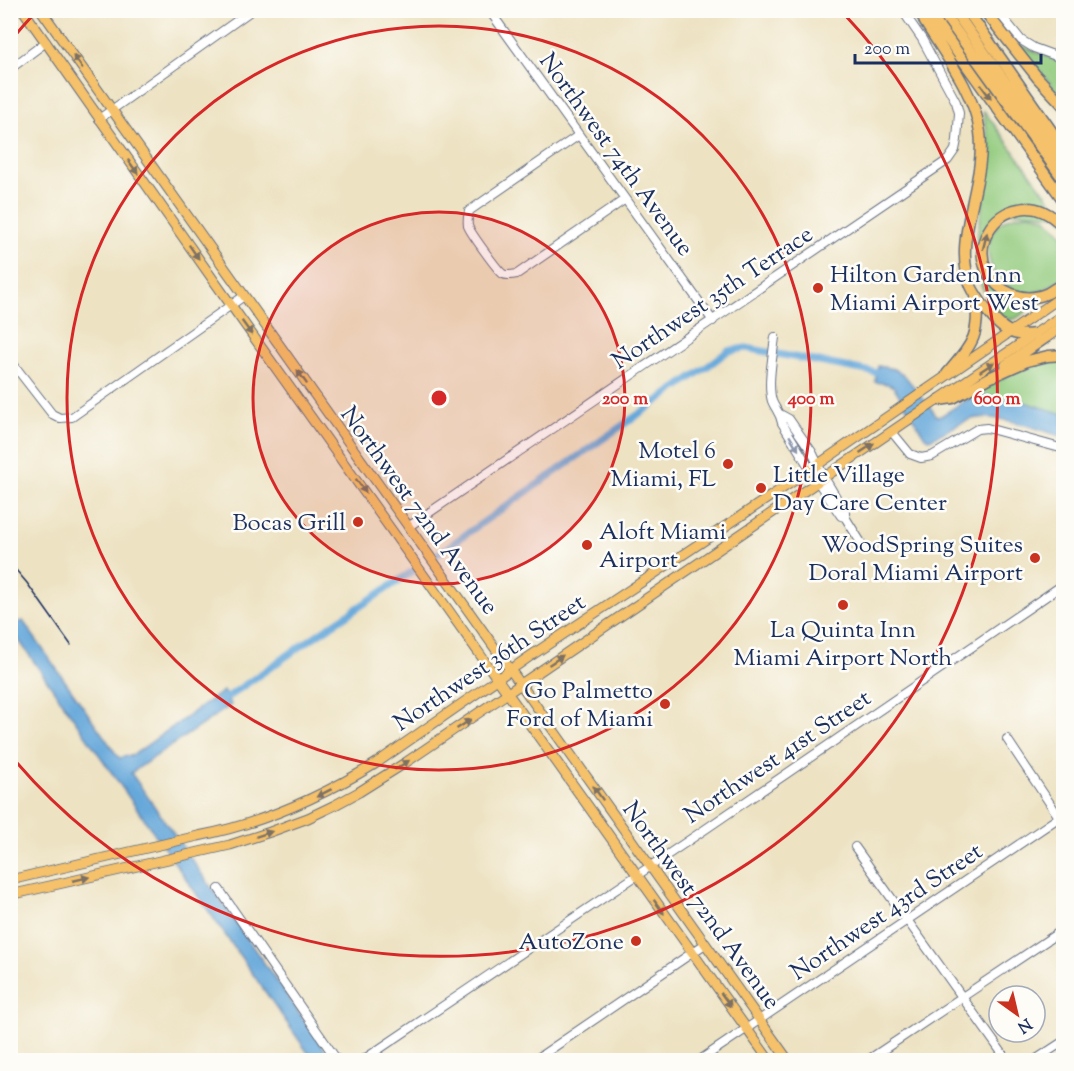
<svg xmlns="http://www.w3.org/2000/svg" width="1074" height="1071" font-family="'Sorts Mill Goudy',serif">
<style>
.green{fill:#93cb7e;stroke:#577d6e;stroke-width:1.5}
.water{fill:#66a8da;stroke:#406c9c;stroke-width:1.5}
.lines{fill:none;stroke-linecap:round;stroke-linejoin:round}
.canal{stroke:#66a8da;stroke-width:7}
.minor-casing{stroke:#646e81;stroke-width:10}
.major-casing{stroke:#646e81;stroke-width:11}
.highway-casing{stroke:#646e81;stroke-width:13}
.minor{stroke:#fff;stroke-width:8}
.major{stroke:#f5c16b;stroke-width:9}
.highway{stroke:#f5c16b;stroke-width:10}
.rail{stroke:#1b2f5e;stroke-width:1.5}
.oneway{fill:#7d7164}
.oneway2{fill:#8d97ae}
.ring{fill:none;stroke:#d62828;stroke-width:3}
.poi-dot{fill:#c8321e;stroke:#fdfcf7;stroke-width:2}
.labels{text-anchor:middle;stroke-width:5;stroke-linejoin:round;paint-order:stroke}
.street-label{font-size:24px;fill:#1b2f5e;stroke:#fdfcf7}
.poi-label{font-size:24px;fill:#1b2f5e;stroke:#fdfcf7;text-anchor:end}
.centre{fill:#d62828;stroke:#fdfcf7;stroke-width:3}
.ring-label{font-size:18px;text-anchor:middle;font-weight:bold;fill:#d62828;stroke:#fdfcf7;stroke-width:5;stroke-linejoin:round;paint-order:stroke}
</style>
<rect width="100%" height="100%" fill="#fdfcf7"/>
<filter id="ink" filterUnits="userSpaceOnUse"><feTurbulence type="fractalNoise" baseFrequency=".0167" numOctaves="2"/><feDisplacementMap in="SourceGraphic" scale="12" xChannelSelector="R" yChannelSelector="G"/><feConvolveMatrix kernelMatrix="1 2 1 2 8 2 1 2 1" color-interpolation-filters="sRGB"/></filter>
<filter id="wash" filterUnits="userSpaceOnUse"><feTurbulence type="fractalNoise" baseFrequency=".008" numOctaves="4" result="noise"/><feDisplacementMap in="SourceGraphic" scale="24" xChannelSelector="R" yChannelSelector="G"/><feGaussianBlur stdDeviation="1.35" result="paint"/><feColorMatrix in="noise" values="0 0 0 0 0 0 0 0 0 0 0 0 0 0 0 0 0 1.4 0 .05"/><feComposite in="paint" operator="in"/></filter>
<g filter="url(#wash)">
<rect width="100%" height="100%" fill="#ede2c2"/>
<path class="green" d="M1015,43L1063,63V98Z
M984,111L1063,217V220L1059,215L1002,211C995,223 983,240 979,253C977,258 979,266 982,271C994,298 1013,303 1041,301L1015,319H1011L1010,320C998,314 991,306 985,294C964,255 985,209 989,167C991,148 987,131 983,112Z
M1028,214L1044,217L1057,228L1063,236V277C1055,283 1045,291 1034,292C989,298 968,230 1014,216C1018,215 1024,215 1028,214Z
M1063,360V414L1024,402L976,394C1005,375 1029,364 1063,360Z"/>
<path class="water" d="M878,366L894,369L905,376L937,416H941L976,394L1024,402L1063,414V437C1041,430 993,412 972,419C957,423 944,434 929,439L925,437L894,387L888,384L875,382Z
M23,621L119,758L133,755L223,691L231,705L131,773L332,1060H313L11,629L10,626Z"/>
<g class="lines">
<path class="canal" d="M436,555L708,366L728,351L746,348L883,374
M10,616L20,630
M219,703L317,635L413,571"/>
</g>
</g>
<g filter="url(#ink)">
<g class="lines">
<defs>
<path id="minor" d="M489,10L713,321
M997,10L1021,40L1034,48L1064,59
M10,69L46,42
M99,119L252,10
M579,135L469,211C468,216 467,220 468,226C470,232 498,271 503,274C507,276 512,275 517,274L624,200
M775,337C773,355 767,384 772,401C775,409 780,412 782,423L818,482L841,516L845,517
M10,360L52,414L60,418L72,417L244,296
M780,414L789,419L812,452L824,477L845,512V517L865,549
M892,432L910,454L921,458L932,456L977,429L987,428L1064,449
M408,527L948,160L955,150L957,140L959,113L956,102L922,39L902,10
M1007,739L1059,817
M855,847L1007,1060
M219,889L337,1060
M363,1060C598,903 831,744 1064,584
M535,1060L705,944
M700,1060L1064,814
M868,1060L1064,929
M1035,1060L1064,1041"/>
<path id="major" d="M23,10L231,305L769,1060
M41,10L788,1060
M10,880L198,836C262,824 319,798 375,764L529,657L810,470L1064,295
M10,895L230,845L270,832L308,818L335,805L359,792L405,763L1064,314"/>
<path id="highway" d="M920,10L925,22C946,56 974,92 980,132C987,183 951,240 971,286C975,295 982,304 988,312C1002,330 1012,337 1035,334
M927,10L1064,201
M941,10L1064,180
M954,10L1064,165
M967,10L1064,149
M984,10L1037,77L1064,106
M1064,227C1051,214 1037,205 1019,209C992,214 975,243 986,269C997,293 1024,304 1048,293C1053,290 1059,286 1064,283
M1006,365L1064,325
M947,374C973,343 980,337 976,296
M939,400L953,398L989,378L1027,361L1048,356L1064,355"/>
</defs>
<use href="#minor" class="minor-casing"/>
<use href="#major" class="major-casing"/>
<use href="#highway" class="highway-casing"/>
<use href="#minor" class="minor"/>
<use href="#major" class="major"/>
<use href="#highway" class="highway"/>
<path class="rail" d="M10,563L27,583L71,645"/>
</g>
<defs><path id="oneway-solid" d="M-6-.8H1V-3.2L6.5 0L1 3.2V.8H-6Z" transform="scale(1.5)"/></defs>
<g class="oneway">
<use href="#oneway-solid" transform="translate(78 62) rotate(-125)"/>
<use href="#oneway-solid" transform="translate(986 92) rotate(54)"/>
<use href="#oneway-solid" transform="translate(133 167) rotate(55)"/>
<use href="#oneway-solid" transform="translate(985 241) rotate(-76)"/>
<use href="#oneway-solid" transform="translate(194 252) rotate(55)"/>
<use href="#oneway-solid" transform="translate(247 328) rotate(54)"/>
<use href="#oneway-solid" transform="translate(987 367) rotate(-34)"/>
<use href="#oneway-solid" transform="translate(302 377) rotate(-125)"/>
<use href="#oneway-solid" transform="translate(867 448) rotate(-34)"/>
<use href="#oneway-solid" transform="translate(361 486) rotate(54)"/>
<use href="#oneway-solid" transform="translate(556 660) rotate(-34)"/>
<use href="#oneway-solid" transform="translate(464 724) rotate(-34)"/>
<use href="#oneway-solid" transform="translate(402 765) rotate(-32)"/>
<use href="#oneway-solid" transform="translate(324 793) rotate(153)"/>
<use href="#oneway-solid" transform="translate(598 793) rotate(-125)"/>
<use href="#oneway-solid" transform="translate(264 834) rotate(-18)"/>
<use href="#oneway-solid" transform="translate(81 879) rotate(-13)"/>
<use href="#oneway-solid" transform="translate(659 907) rotate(54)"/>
<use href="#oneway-solid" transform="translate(726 1000) rotate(54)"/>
</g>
<use class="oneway2" href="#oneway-solid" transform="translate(794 443) rotate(58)"/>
</g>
<circle cx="439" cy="398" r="186" fill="#d62828" fill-opacity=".12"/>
<g class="ring">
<circle cx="439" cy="398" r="186"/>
<circle cx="439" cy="398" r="372"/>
<path d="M12 39A558 558 0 0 1 34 14M844 14A558 558 0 1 1 12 757"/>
</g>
<g class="poi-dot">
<circle cx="818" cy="288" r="6"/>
<circle cx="728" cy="464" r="6"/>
<circle cx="761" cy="488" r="6"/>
<circle cx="358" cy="522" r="6"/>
<circle cx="587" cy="545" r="6"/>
<circle cx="1035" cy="558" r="6"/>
<circle cx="843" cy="605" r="6"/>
<circle cx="665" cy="704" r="6"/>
<circle cx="636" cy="941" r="6"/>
</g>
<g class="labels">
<g class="street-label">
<text transform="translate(617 154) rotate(54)" y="8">Northwest 74th Avenue</text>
<text transform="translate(712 297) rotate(-34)" y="8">Northwest 35th Terrace</text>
<text transform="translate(420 510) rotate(54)" y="8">Northwest 72nd Avenue</text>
<text transform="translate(489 662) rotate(-34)" y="8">Northwest 36th Street</text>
<text transform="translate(777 756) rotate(-34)" y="8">Northwest 41st Street</text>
<text transform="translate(702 905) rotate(54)" y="8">Northwest 72nd Avenue</text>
<text transform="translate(886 911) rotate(-34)" y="8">Northwest 43rd Street</text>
</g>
<g class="poi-label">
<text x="830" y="282" text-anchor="start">Hilton Garden Inn<tspan x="830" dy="28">Miami Airport West</tspan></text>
<text x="716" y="458">Motel 6<tspan x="716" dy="28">Miami, FL</tspan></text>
<text x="773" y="482" text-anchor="start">Little Village<tspan x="773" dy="28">Day Care Center</tspan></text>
<text x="346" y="530">Bocas Grill</text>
<text x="599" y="539" text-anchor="start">Aloft Miami<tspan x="599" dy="28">Airport</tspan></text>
<text x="1023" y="552">WoodSpring Suites<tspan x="1023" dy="28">Doral Miami Airport</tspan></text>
<text x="843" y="637" text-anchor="middle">La Quinta Inn<tspan x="843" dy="28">Miami Airport North</tspan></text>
<text x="653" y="698">Go Palmetto<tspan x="653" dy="28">Ford of Miami</tspan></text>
<text x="624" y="949">AutoZone</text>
</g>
</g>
<circle cx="439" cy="398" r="9" class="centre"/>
<g class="ring-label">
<text x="625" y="404">200 m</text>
<text x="811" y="404">400 m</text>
<text x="997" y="404">600 m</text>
</g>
<rect width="1074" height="1071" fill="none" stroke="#fdfcf7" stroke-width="36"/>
<g transform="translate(1017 1014) rotate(146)"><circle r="28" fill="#fdfcf7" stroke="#a3aaba" stroke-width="1.5"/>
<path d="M0-4.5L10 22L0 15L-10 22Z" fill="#c8321e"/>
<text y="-9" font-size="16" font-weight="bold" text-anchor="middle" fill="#1b2f5e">N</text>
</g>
<path d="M855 54v9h186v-9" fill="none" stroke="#1b2f5e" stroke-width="3"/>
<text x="864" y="54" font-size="18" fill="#1b2f5e" stroke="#fdfcf7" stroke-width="4.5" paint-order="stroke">200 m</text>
</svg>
